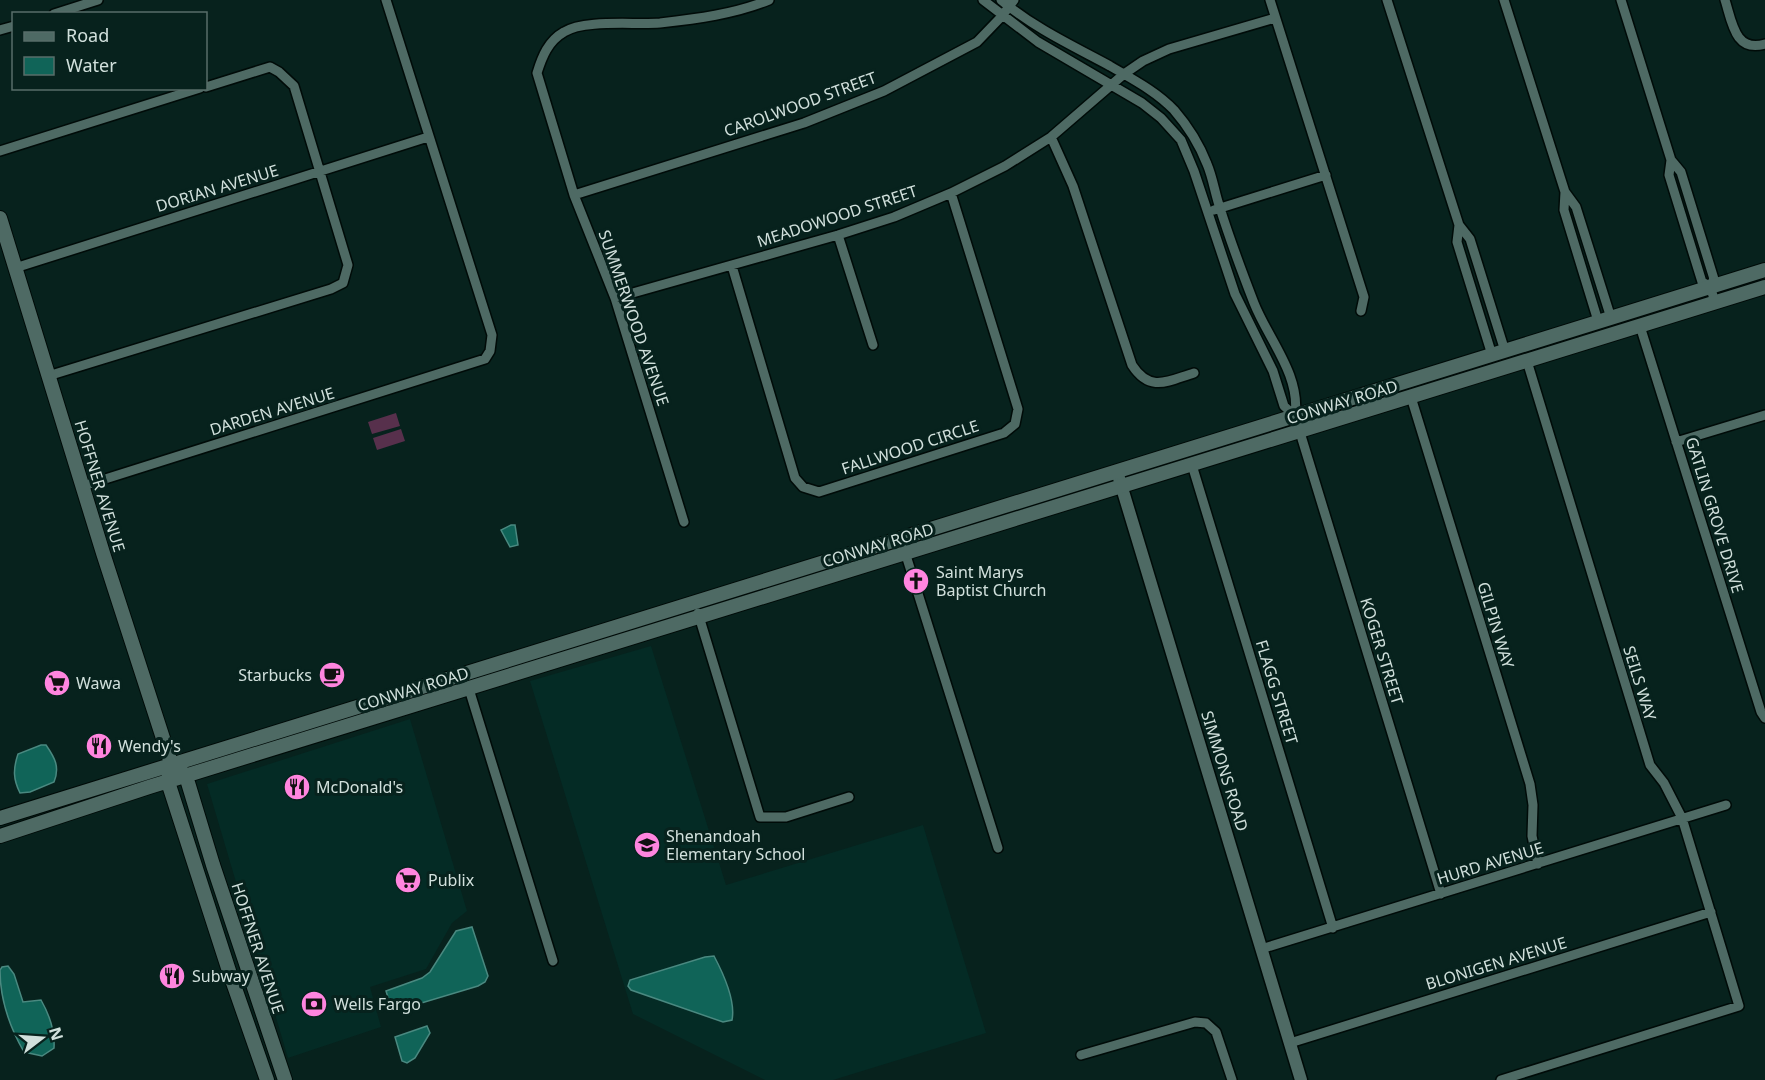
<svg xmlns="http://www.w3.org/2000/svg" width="1765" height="1080" font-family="'Noto Sans',sans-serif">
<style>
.built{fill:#042b25}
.green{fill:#57304c}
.water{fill:#106458;stroke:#4a8980;stroke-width:1.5}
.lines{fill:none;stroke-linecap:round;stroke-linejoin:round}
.minor-casing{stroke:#000b08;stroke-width:12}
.tertiary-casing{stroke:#000b08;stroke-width:15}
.secondary-casing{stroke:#000b08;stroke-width:16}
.minor{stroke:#4e6a64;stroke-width:9}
.tertiary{stroke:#4e6a64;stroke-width:12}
.secondary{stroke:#4e6a64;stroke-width:14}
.labels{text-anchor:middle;stroke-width:6;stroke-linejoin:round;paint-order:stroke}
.street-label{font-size:16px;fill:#d1e0dc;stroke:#07221d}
.poi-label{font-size:16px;fill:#d1e0dc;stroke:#07221d;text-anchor:start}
</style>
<rect width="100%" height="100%" fill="#07221d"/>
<path class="built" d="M651,646L726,885L923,825L986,1033L833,1080H765L633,1014L530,681Z
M410,719L467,911L452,923L426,969L370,987L381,1027L288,1058L207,784Z"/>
<path class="green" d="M396,413L400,426L372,434L368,422Z
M401,429L405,441L377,450L373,438Z"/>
<path class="water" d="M511,525H515L518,545L510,547L501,530Z
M41,745H46C55,758 60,767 54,782L30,792L20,793C13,779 13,769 18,754Z
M472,927L488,976L485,982L478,986L395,1011L391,1007L386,991L422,978L430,972L456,931Z
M714,956C723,973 736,1000 732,1020L723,1022L631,990L628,986L630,980L705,957Z
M8,966L14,974L23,1002L41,1000C49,1014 55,1032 54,1048L42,1056L24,1052C9,1026 0,1000 0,970L2,967Z
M427,1026L430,1033L415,1058L407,1063L402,1061L395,1037Z"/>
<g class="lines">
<defs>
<path id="minor" d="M983,0L1038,42L1142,103L1161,118L1181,140L1194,171L1235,294L1273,371L1284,406L1295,416
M1001,0C1034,28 1073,46 1110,66C1132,79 1156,91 1174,110C1187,125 1200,146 1207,164C1213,178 1215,194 1220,208C1230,240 1242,272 1254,303C1268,339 1301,375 1295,416L1441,894
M1270,0L1364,297L1361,311
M1387,0L1459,225L1470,239L1505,351
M1504,0L1565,192L1564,210L1598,321
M1621,0L1671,160L1681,172L1714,279L1710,286L1715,302
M1725,0C1732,22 1735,53 1765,44
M54,14L98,0
M0,30L14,26
M1051,137L1073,186L1132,365C1150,393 1168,381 1194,373
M0,151L200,88
M1671,160L1669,175L1702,282L1710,286
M1565,192L1576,207L1611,318
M574,195L804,123L884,91L977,42L1002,16L1014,0
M1214,210L1326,175
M1459,225L1457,242L1492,355
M838,235L873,345
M732,266L795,478L803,487L819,492L1004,433L1015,424L1018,409L951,193
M15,268L428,137
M615,298L838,235L894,217L951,193L1005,166L1051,137L1124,74L1143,61L1169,49L1275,18
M1640,326L1761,712L1765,718
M48,376L331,289L343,283L348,265L294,86L279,72L270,67L206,87
M1411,397L1530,784L1533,805L1532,836L1538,864
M1676,442L1765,415
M1192,465L1333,928
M83,486L485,359L490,351L492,335L386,0
M684,522L615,298L574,195L537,73C542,57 548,41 564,32C584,19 635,25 660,23C696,19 735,14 769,0
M904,549L998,848
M698,613L760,817H786L849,797
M469,689L553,961
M1261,949L1726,805
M1290,1043L1711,912
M1081,1055L1195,1022L1206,1023L1216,1032L1232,1080
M1501,1080L1739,1006L1682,818L1664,783L1650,765L1527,361"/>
<path id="tertiary" d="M1119,478L1301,1080"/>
<path id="secondary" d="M0,218L103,553L171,763L168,782L230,974L267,1080
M180,770L186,776L213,865L285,1080
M0,818L1765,270
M0,836L149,787L1765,287"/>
</defs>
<use href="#minor" class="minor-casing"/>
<use href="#tertiary" class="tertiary-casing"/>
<use href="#secondary" class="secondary-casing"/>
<use href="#minor" class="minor"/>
<use href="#tertiary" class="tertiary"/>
<use href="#secondary" class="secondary"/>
</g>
<defs>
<symbol id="church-disc" viewBox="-11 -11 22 22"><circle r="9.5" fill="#ff85df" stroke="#07221d"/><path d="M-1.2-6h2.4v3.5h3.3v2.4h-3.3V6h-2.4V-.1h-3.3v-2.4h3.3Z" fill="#111"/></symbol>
<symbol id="cafe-disc" viewBox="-11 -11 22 22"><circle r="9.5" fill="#ff85df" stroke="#07221d"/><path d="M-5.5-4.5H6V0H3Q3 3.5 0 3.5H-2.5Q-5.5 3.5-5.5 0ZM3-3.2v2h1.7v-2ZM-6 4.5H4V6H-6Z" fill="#111"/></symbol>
<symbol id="supermarket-disc" viewBox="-11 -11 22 22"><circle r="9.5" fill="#ff85df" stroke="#07221d"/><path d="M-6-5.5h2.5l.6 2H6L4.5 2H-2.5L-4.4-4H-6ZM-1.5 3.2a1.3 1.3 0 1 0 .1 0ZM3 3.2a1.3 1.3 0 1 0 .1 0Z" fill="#111"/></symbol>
<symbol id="restaurant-disc" viewBox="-11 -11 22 22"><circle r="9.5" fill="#ff85df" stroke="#07221d"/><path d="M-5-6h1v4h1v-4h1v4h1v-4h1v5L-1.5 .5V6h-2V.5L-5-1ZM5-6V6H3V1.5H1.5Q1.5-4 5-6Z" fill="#111"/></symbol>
<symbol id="school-disc" viewBox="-11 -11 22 22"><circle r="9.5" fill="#ff85df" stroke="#07221d"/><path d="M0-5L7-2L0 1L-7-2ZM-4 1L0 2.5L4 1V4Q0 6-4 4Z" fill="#111"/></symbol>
<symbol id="bank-disc" viewBox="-11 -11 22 22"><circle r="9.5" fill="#ff85df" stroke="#07221d"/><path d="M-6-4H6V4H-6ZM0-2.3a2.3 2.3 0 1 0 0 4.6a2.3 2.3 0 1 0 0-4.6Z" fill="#111"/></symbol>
</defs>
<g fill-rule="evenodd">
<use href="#church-disc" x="901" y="566" width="30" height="30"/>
<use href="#cafe-disc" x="317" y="660" width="30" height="30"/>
<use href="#supermarket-disc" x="42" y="668" width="30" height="30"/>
<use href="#restaurant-disc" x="84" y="731" width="30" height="30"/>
<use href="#restaurant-disc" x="282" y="772" width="30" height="30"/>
<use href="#school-disc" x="632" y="830" width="30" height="30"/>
<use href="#supermarket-disc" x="393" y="865" width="30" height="30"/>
<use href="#restaurant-disc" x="157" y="961" width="30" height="30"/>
<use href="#bank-disc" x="299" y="989" width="30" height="30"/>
</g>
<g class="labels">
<g class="street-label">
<text transform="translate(800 104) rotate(-20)" y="6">CAROLWOOD STREET</text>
<text transform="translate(217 188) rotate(-17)" y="6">DORIAN AVENUE</text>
<text transform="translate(837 216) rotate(-18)" y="6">MEADOWOOD STREET</text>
<text transform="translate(634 318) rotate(71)" y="6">SUMMERWOOD AVENUE</text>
<text transform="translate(1342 402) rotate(-17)" y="6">CONWAY ROAD</text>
<text transform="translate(272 411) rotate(-17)" y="6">DARDEN AVENUE</text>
<text transform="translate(910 447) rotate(-18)" y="6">FALLWOOD CIRCLE</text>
<text transform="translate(100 486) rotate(73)" y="6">HOFFNER AVENUE</text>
<text transform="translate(1715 515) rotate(73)" y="6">GATLIN GROVE DRIVE</text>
<text transform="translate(878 545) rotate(-17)" y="6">CONWAY ROAD</text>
<text transform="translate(1496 625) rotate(73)" y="6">GILPIN WAY</text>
<text transform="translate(1382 651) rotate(73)" y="6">KOGER STREET</text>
<text transform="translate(1640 683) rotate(73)" y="6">SEILS WAY</text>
<text transform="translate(413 689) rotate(-17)" y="6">CONWAY ROAD</text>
<text transform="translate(1277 692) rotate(73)" y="6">FLAGG STREET</text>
<text transform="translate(1225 771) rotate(73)" y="6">SIMMONS ROAD</text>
<text transform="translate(1490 863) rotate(-17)" y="6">HURD AVENUE</text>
<text transform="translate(258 948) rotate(72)" y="6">HOFFNER AVENUE</text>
<text transform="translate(1496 963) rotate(-17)" y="6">BLONIGEN AVENUE</text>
</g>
<g class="poi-label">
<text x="936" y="578">Saint Marys<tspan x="936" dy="18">Baptist Church</tspan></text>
<text x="312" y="681" text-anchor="end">Starbucks</text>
<text x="76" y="689">Wawa</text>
<text x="118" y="752">Wendy's</text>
<text x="316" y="793">McDonald's</text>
<text x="666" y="842">Shenandoah<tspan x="666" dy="18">Elementary School</tspan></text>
<text x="428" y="886">Publix</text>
<text x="192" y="982">Subway</text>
<text x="334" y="1010">Wells Fargo</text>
</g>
</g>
<rect x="12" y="12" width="195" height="78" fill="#07221d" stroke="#586e69" stroke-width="1.5"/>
<rect x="24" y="32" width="30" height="9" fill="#4e6a64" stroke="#586e69" stroke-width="1.5"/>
<text x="66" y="42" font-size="18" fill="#d1e0dc">Road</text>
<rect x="24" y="57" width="30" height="18" fill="#106458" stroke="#586e69" stroke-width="1.5"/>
<text x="66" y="72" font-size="18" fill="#d1e0dc">Water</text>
<g transform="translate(42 1038) rotate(73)" stroke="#07221d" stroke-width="4.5" paint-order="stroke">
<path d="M0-4.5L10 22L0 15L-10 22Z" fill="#d1e0dc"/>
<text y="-9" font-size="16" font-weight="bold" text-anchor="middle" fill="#d1e0dc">N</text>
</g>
</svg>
